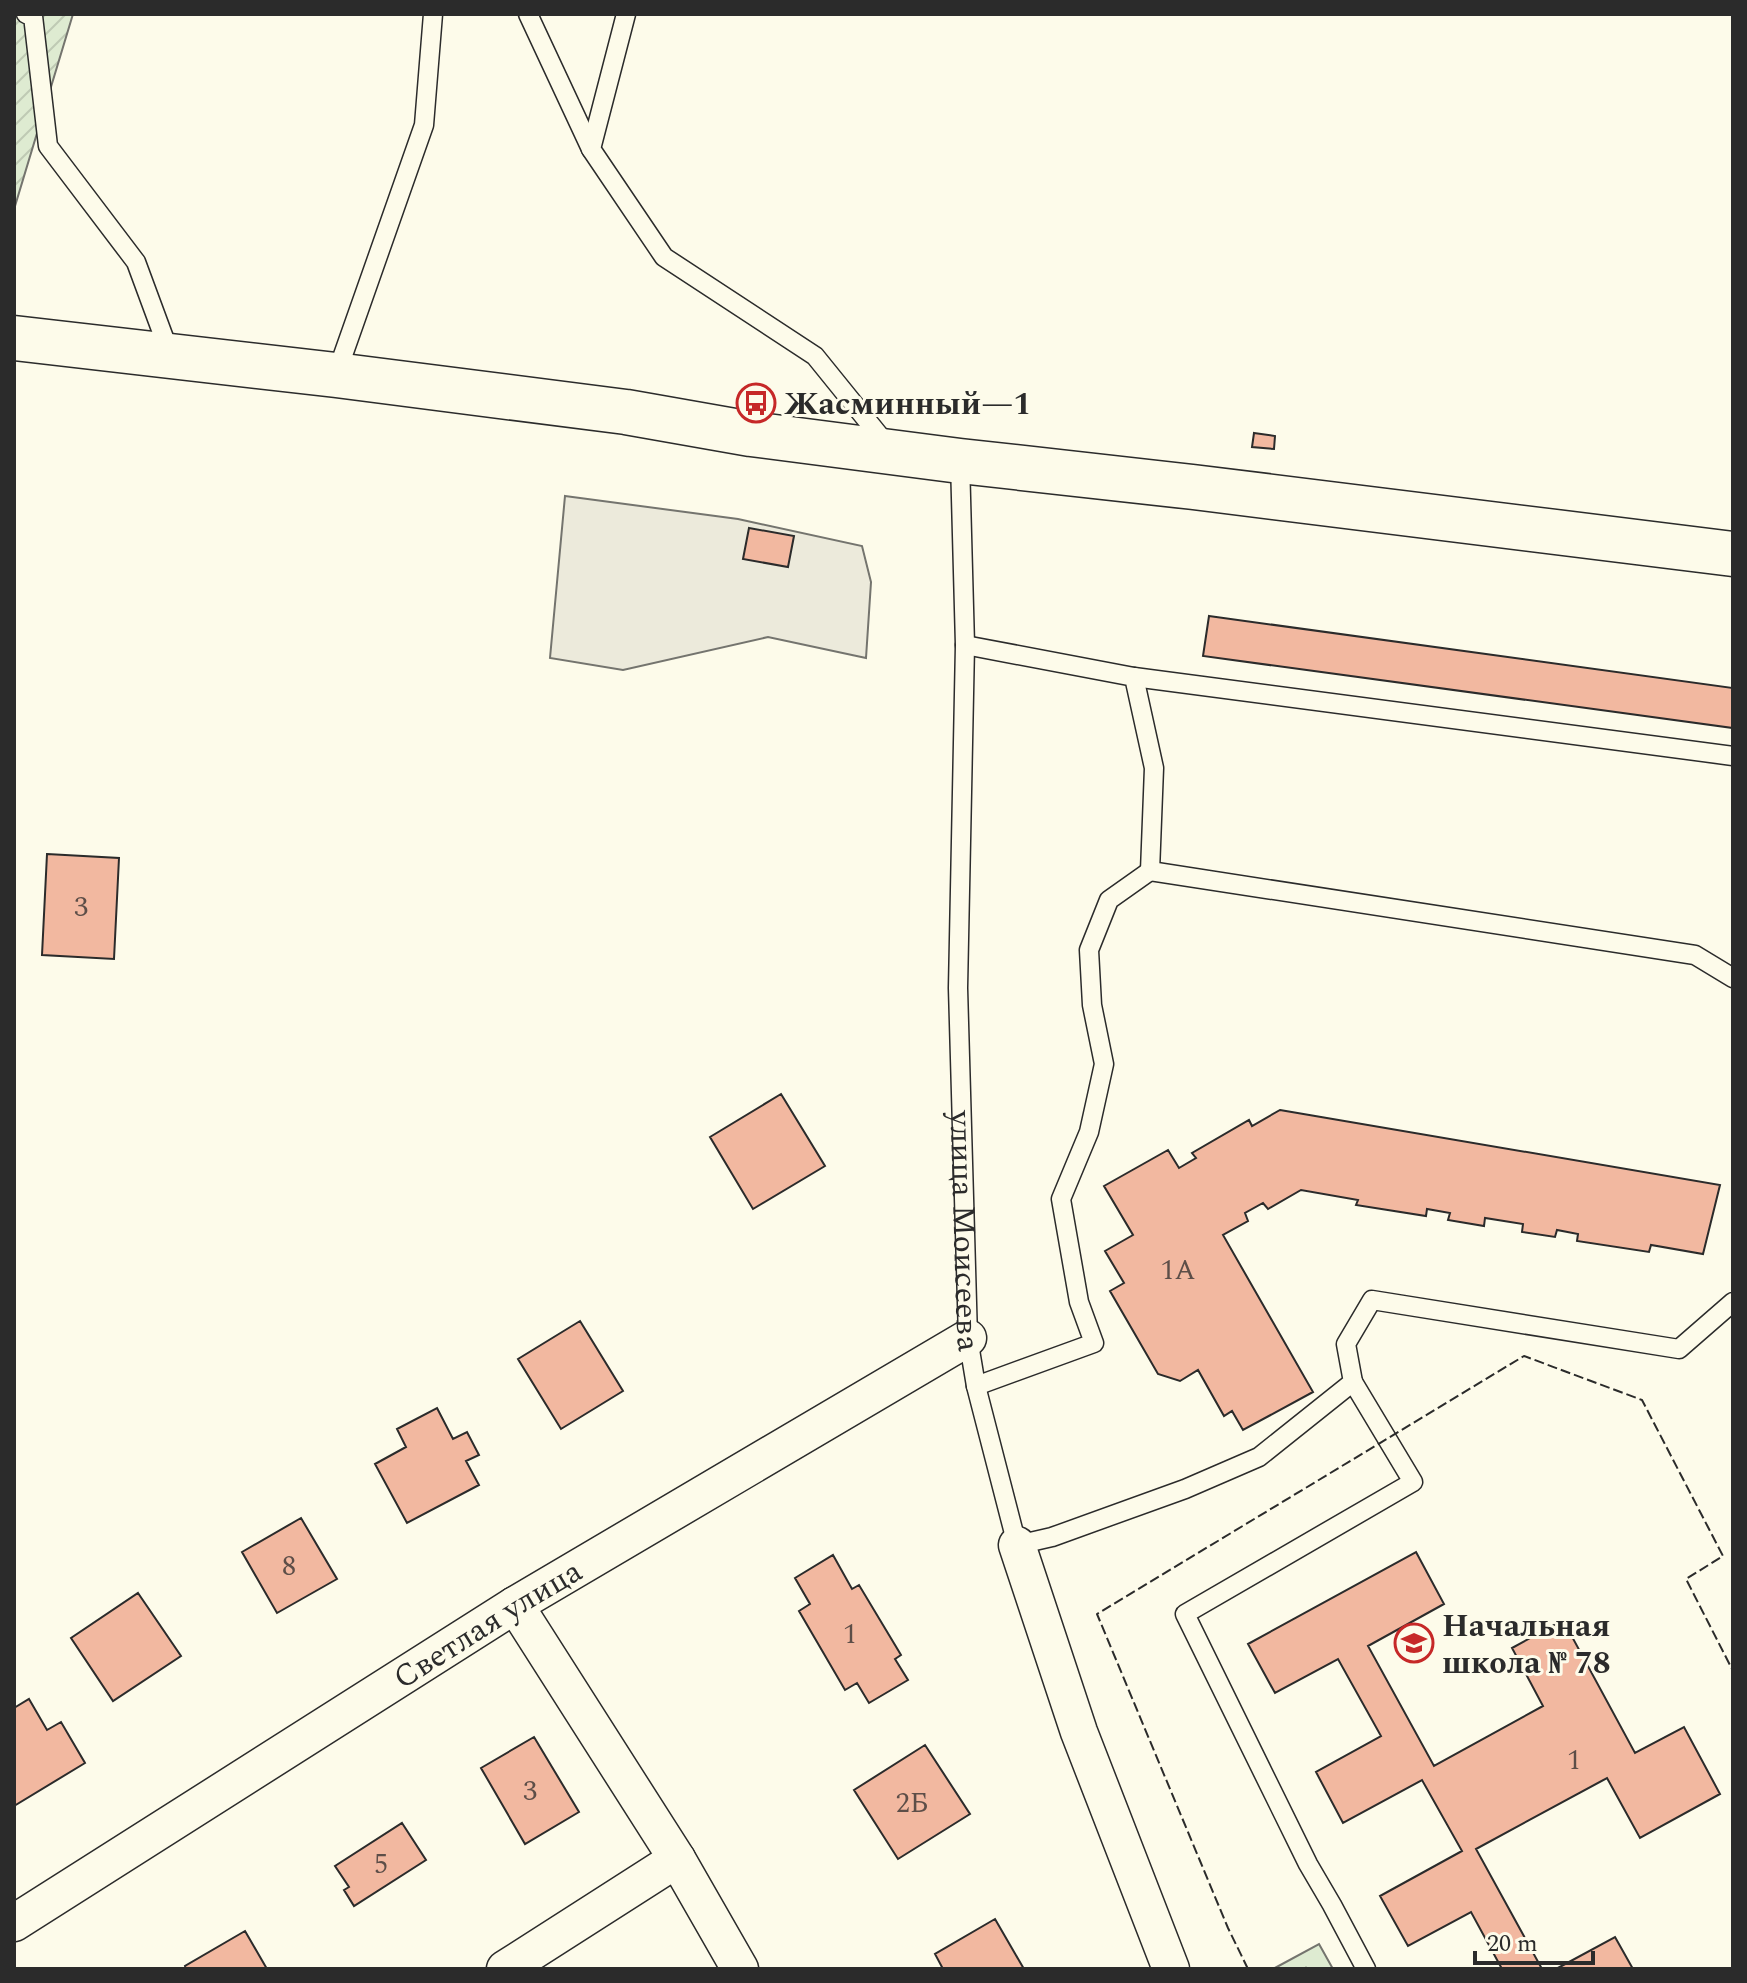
<svg xmlns="http://www.w3.org/2000/svg" width="1747" height="1983" font-family="Spectral,serif">
<style>
.park{fill:url(#park-tufts);stroke:#74746e;stroke-width:2}
.garden{fill:url(#garden-furrows);stroke:#74746e;stroke-width:2}
.parking{fill:#eceadb;stroke:#74746e;stroke-width:2}
.building{fill:#f2b8a0;stroke:#2b2b2b;stroke-width:2}
.lines{fill:none;stroke-linecap:round;stroke-linejoin:round}
.service-casing{stroke:#2b2b2b;stroke-width:21}
.minor-casing{stroke:#2b2b2b;stroke-width:39}
.secondary-casing{stroke:#2b2b2b;stroke-width:47}
.service{stroke:#fdfbea;stroke-width:18}
.minor{stroke:#fdfbea;stroke-width:36}
.secondary{stroke:#fdfbea;stroke-width:44}
.fence{stroke:#2b2b2b;stroke-width:2;stroke-dasharray:10 4;stroke-linecap:butt}
.labels{text-anchor:middle;stroke-width:6;stroke-linejoin:round;paint-order:stroke}
.number-label{font-size:28px;fill:#5d4e48}
.poi-label{font-size:32px;font-weight:bold;fill:#2b2b2b;stroke:#fdfbea;text-anchor:start}
.street-label{font-size:32px;fill:#2b2b2b;stroke:#fdfbea}
</style>
<defs>
<pattern id="park-tufts" width="24" height="20" patternUnits="userSpaceOnUse" patternTransform="scale(2)"><rect width="24" height="20" fill="#deebd1"/><path d="M3 7l-1-3M5 7V3M7 7l1-3M15 17l-1-3M17 17v-4M19 17l1-3" fill="none" stroke="#bfcab4"/></pattern>
<pattern id="garden-furrows" width="10" height="10" patternUnits="userSpaceOnUse" patternTransform="scale(2)"><rect width="10" height="10" fill="#deebd1"/><path d="M-1 1l2-2M0 10L10 0M9 11l2-2" fill="none" stroke="#bfcab4"/></pattern>
</defs>
<rect width="100%" height="100%" fill="#fdfbea"/>
<path class="park" d="M1319,1944L1333,1969H1273Z"/>
<path class="garden" d="M14,14H73L15,206L14,205Z"/>
<path class="parking" d="M565,496L738,519L862,546L871,582L866,658L768,637L623,670L550,658Z"/>
<path class="building" d="M1254,433L1275,436L1274,449L1252,447Z
M749,528L794,536L788,567L743,559Z
M1209,616L1733,688V728L1203,656Z
M47,854L119,858L114,959L42,955Z
M781,1094L825,1166L753,1209L710,1137Z
M1280,1110L1720,1185L1703,1254L1651,1245L1649,1252L1577,1241L1578,1234L1557,1230L1555,1237L1522,1232L1523,1224L1485,1218L1484,1226L1448,1220L1450,1213L1427,1209L1426,1216L1356,1205L1358,1200L1301,1190L1268,1209L1263,1203L1245,1213L1248,1221L1223,1235L1313,1392L1243,1430L1232,1411L1224,1416L1198,1370L1180,1381L1158,1374L1110,1291L1124,1283L1105,1251L1133,1235L1104,1186L1168,1150L1179,1168L1196,1158L1192,1153L1249,1120L1252,1126Z
M580,1321L623,1391L561,1429L518,1359Z
M437,1408L453,1439L467,1432L479,1455L466,1461L479,1485L407,1523L375,1464L406,1447L397,1429Z
M301,1518L337,1579L277,1613L242,1552Z
M1416,1552L1444,1604L1368,1646L1434,1766L1543,1706L1512,1648L1563,1620L1635,1753L1684,1727L1720,1794L1640,1838L1607,1778L1476,1849L1542,1969H1502L1471,1912L1408,1946L1380,1896L1462,1851L1422,1780L1343,1823L1316,1772L1381,1736L1338,1659L1275,1693L1248,1644Z
M833,1555L852,1589L859,1585L901,1655L895,1659L908,1680L869,1703L857,1683L845,1690L799,1611L810,1604L795,1578Z
M138,1593L181,1656L113,1701L71,1638Z
M29,1699L47,1730L61,1722L85,1763L14,1806V1708Z
M534,1737L579,1812L525,1844L481,1768Z
M925,1745L970,1814L898,1859L854,1790Z
M402,1823L426,1860L354,1906L344,1890L349,1887L335,1866Z
M995,1919L1024,1969H943L935,1954Z
M245,1931L267,1969H186L185,1966Z
M1615,1937L1633,1969H1556Z"/>
<g class="lines">
<defs>
<g id="service">
<path d="M26,14L33,16L48,146L136,262L170,354"/>
<path d="M528,14L591,149"/>
<path d="M626,14L591,149L664,257L815,356L887,445"/>
<path d="M336,375L424,125L433,14"/>
<path id="s1" d="M960,461L965,645L958,988L968,1338L976,1386L1017,1545L1052,1537L1185,1489L1259,1457L1353,1382L1346,1344L1372,1300L1679,1349L1733,1302"/>
<path d="M965,645L1134,677L1154,768L1150,871L1695,955L1733,978"/>
<path d="M1134,677L1733,756"/>
<path d="M1353,1382L1413,1482L1185,1614L1308,1864L1332,1905L1366,1969"/>
<path d="M976,1386L1094,1343L1079,1302L1061,1199L1089,1132L1104,1064L1092,1005L1089,950L1109,900L1150,871"/>
</g>
<g id="minor">
<path d="M1017,1545L1079,1732L1171,1969"/>
<path d="M515,1605L677,1859L740,1969"/>
<path id="s2" d="M14,1923L515,1605L968,1338"/>
<path d="M505,1969L677,1859"/>
</g>
<path id="secondary" d="M14,338L336,375L626,412L751,434L960,461L1193,487L1733,554"/>
</defs>
<use href="#service" class="service-casing"/>
<use href="#minor" class="minor-casing"/>
<use href="#secondary" class="secondary-casing"/>
<use href="#service" class="service"/>
<use href="#minor" class="minor"/>
<use href="#secondary" class="secondary"/>
<path class="fence" d="M1248,1969L1228,1928L1097,1614L1524,1356L1642,1400L1723,1556L1686,1579L1733,1671"/>
</g>
<defs>
<symbol id="bus-ring" viewBox="-11 -11 22 22"><circle r="9.5" fill="#fdfbea" stroke="#c62828" stroke-width="1.5"/><path d="M-5-6H5V4H4V6H2V4H-2V6H-4V4H-5ZM-3.5-4V0h7V-4ZM-3.5 1.2v1.5H-2V1.2ZM2 1.2v1.5H3.5V1.2Z" fill="#c62828"/></symbol>
<symbol id="school-ring" viewBox="-11 -11 22 22"><circle r="9.5" fill="#fdfbea" stroke="#c62828" stroke-width="1.5"/><path d="M0-5L7-2L0 1L-7-2ZM-4 1L0 2.5L4 1V4Q0 6-4 4Z" fill="#c62828"/></symbol>
</defs>
<g fill-rule="evenodd">
<use href="#bus-ring" x="734" y="381" width="44" height="44"/>
<use href="#school-ring" x="1392" y="1621" width="44" height="44"/>
</g>
<g class="labels">
<g class="number-label">
<text x="81" y="916">3</text>
<text x="1178" y="1279">1А</text>
<text x="289" y="1575">8</text>
<text x="850" y="1643">1</text>
<text x="1574" y="1769">1</text>
<text x="530" y="1800">3</text>
<text x="912" y="1812">2Б</text>
<text x="381" y="1873">5</text>
</g>
<g class="poi-label">
<text x="784" y="414">Жасминный—1</text>
<text x="1442" y="1636">Начальная<tspan x="1442" dy="37">школа № 78</tspan></text>
</g>
<g class="street-label">
<text dy="11" stroke="none"><textPath href="#s1" startOffset="770">улица Моисеева</textPath></text>
<text dy="11" stroke="none"><textPath href="#s2" startOffset="560">Светлая улица</textPath></text>
</g>
</g>
<rect width="1747" height="1983" fill="none" stroke="#2b2b2b" stroke-width="32"/>
<path d="M1475 1951v12h118v-12" fill="none" stroke="#2b2b2b" stroke-width="4"/>
<text x="1487" y="1951" font-size="24" fill="#2b2b2b" stroke="#fdfbea" stroke-width="6" paint-order="stroke">20 m</text>
</svg>
